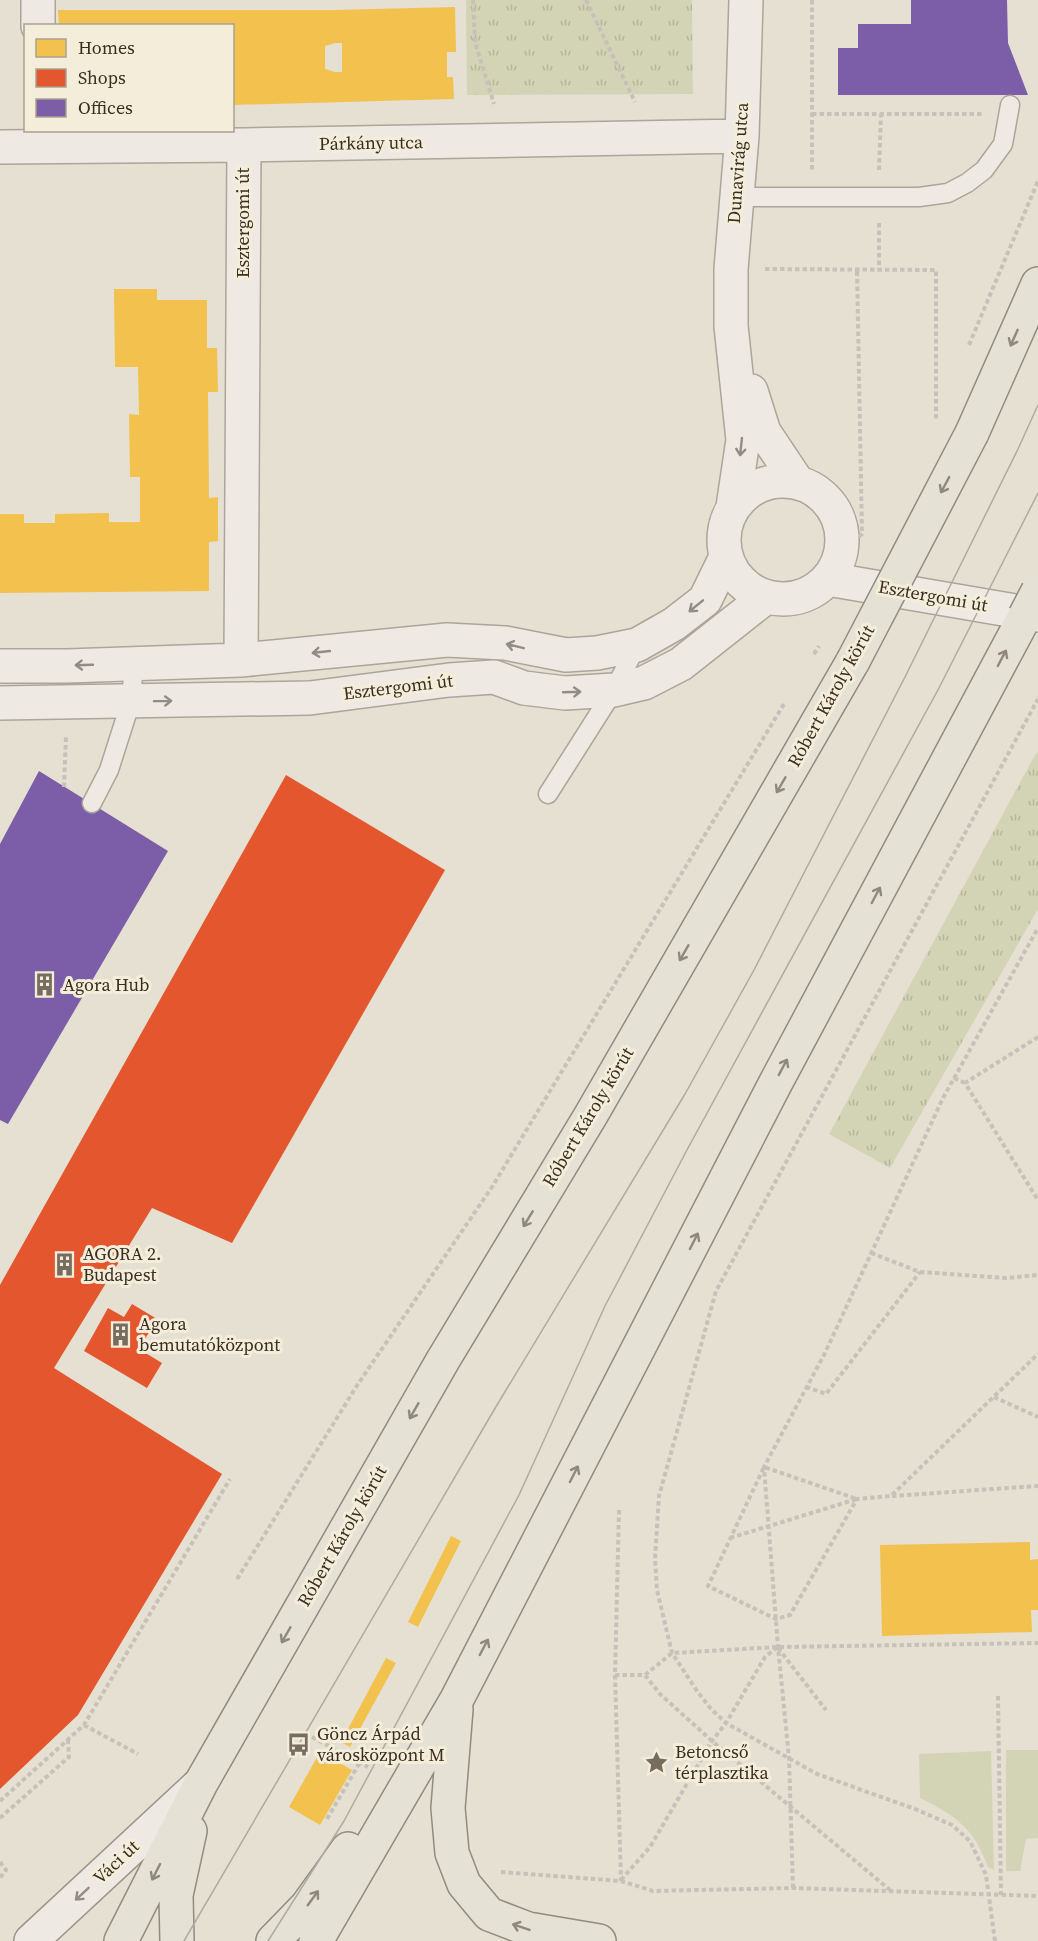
<svg xmlns="http://www.w3.org/2000/svg" width="1038" height="1941" font-family="'Source Serif 4',serif">
<style>
.grass{fill:#d3d4b5}
.park{fill:url(#park-tufts)}
.homes{fill:#f2c14e;fill-rule:evenodd}
.shops{fill:#e4572e}
.offices{fill:#7b5ea7}
.lines{fill:none;stroke-linecap:round;stroke-linejoin:round}
.service-casing{stroke:#aba59a;stroke-width:21}
.minor-casing{stroke:#aba59a;stroke-width:36}
.secondary-casing{stroke:#9b958a;stroke-width:36}
.primary-casing{stroke:#908b81;stroke-width:36}
.path{stroke:#c6c1b9;stroke-width:4;stroke-dasharray:4.5 3;stroke-linecap:butt}
.service{stroke:#eeeae3;stroke-width:18}
.minor{stroke:#eeeae3;stroke-width:33}
.secondary{stroke:#eeeae3;stroke-width:33}
.primary{stroke:#e5e1d5;stroke-width:33}
.tram{stroke:#aeaaa2;stroke-width:1.5}
.primary-bridge-casing{stroke:#908b81;stroke-width:36;stroke-linecap:butt}
.path-bridge{stroke:#c6c1b9;stroke-width:4;stroke-dasharray:4.5 3;stroke-linecap:butt}
.primary-bridge{stroke:#e5e1d5;stroke-width:33}
.oneway{stroke:#90887c}
.oneway2{stroke:#948c82}
.labels{text-anchor:middle;stroke-width:6;stroke-linejoin:round;paint-order:stroke}
.street-label{font-size:18px;fill:#3a2e22;stroke:#f4edd9}
.poi-label{font-size:18px;fill:#3a2e22;stroke:#f4edd9;text-anchor:start}
</style>
<defs>
<pattern id="park-tufts" width="24" height="20" patternUnits="userSpaceOnUse" patternTransform="scale(1.5)"><rect width="24" height="20" fill="#d3d4b5"/><path d="M3 7l-1-3M5 7V3M7 7l1-3M15 17l-1-3M17 17v-4M19 17l1-3" fill="none" stroke="#b6b69b"/></pattern>
</defs>
<rect width="100%" height="100%" fill="#e5e0d2"/>
<path class="grass" d="M1006,1750H1038V1838L1026,1839L1020,1871H1006Z
M991,1751L994,1870L988,1867C974,1828 956,1816 920,1798L919,1754Z"/>
<path class="park" d="M466,0H692L693,94L467,95Z
M1038,752V909L890,1168L829,1134L1035,755Z"/>
<path class="homes" d="M455,7L456,52H447V77H453L454,99L232,105V26H59L58,10H334ZM335,43H342V72H335L325,69V46Z
M114,289H157V300H207V348H217L218,392H208L209,498L218,497V541L209,542V591L0,593V514H24V523H55V514L109,513V522H140V477H130L129,414L139,415L138,367H115Z
M451,1536L461,1541L418,1627L408,1622Z
M1030,1542V1560L1038,1559V1610H1031L1032,1632L882,1636L880,1545Z
M386,1658L396,1663L350,1747L341,1742Z
M320,1752L352,1770L320,1825L289,1807Z"/>
<path class="shops" d="M286,775L445,870L232,1243L152,1208L54,1368L222,1474L78,1715L0,1789V1285Z
M132,1304L157,1319L139,1349L162,1363L147,1388L84,1351L108,1308L124,1317Z"/>
<path class="offices" d="M911,0H1007L1008,43L1028,95H838V48H858V24H911Z
M39,771L168,851L8,1124L0,1120V844Z"/>
<g class="lines">
<defs>
<path id="service" d="M737,197H919L948,193L967,183L984,170L1003,144L1010,105
M548,794L614,690L637,645
M92,803L109,770L131,701L134,663"/>
<path id="minor" d="M38,26V0
M0,147L244,145L742,136
M751,391L764,432L798,483
M724 540a59 59 0 1 1 118 0a59 59 0 1 1-118 0Z
M733,507L743,440L731,326V269L742,136L746,0
M828,579L1038,615
M241,660L244,145
M0,666H67L241,660L447,640L505,643L566,655L597,653L637,645L674,624L705,600L726,557
M0,703L310,698L449,680L494,677L524,688L565,693L614,690L644,683L681,664L766,597"/>
<path id="secondary" d="M31,1941L198,1786"/>
<path id="primary" d="M972,433L1038,284
M456,1709L448,1808L452,1853L464,1884L489,1914L528,1929L599,1941
M121,1941L201,1783L443,1360L591,1115L853,661
M177,1941L176,1895L190,1831
M273,1941L307,1906L348,1849
M316,1941L457,1699L775,1084L1025,616"/>
</defs>
<use href="#service" class="service-casing"/>
<use href="#minor" class="minor-casing"/>
<use href="#secondary" class="secondary-casing"/>
<use href="#primary" class="primary-casing"/>
<path class="path" d="M473,0L475,42L494,104
M586,0L635,102
M812,0V170
M812,114H982
M879,170L881,114
M879,223V269
M765,269L936,270V421
M969,345L1038,181
M846,545L862,534L857,269
M64,787L66,736
M1038,1037L965,1083L1038,1200
M954,1078L965,1083
M871,1253L920,1272L1006,1278L1038,1275
M806,1387L826,1394L920,1272
M994,1397L1038,1417
M892,1496L1038,1486
M619,1510L615,1675L621,1881
M730,1538L857,1499L764,1467L708,1586L776,1619L790,1615L857,1499L891,1496L1038,1354
M237,1579L358,1384L492,1187L784,704
M778,1648L826,1710
M615,1675H645L672,1653L778,1647L1038,1643
M645,1675L660,1694L712,1741L890,1890
M998,1696L1001,1895
M84,1725L138,1754
M312,1737L368,1767
M328,1756L335,1749
M332,1759L335,1750
M0,1801L84,1725L230,1479
M0,1818L69,1757L68,1740
M327,1819L360,1762
M0,1862L6,1870L0,1878
M501,1872L621,1881L653,1891L793,1888L1038,1896
M621,1880L650,1847L712,1741L726,1723L765,1657L776,1648
M793,1888L789,1758L778,1647L764,1467L825,1353L943,1098L1038,928
M995,1941L986,1875L970,1841L952,1825L915,1809L817,1774L726,1723L711,1709L697,1691L672,1653L657,1590L655,1559L659,1496L716,1291L1038,699"/>
<use href="#service" class="service"/>
<use href="#minor" class="minor"/>
<use href="#secondary" class="secondary"/>
<use href="#primary" class="primary"/>
<path class="tram" d="M184,1941L494,1410L685,1094L754,970L905,677L1018,449L1038,405
M268,1941L344,1821L519,1495L605,1306L688,1148L939,688L1038,493"/>
<defs>
<path id="primary-bridge" d="M1025,616L1038,591
M853,661L972,433"/>
</defs>
<use href="#primary-bridge" class="primary-bridge-casing"/>
<path class="path-bridge" d="M814,654L819,646"/>
<use href="#primary-bridge" class="primary-bridge"/>
</g>
<defs><path id="oneway-shaft" d="M-6 0H5M1.5-3L5.5 0L1.5 3" fill="none" stroke-width="1.6" stroke-linecap="round" stroke-linejoin="round" transform="scale(1.5)"/></defs>
<g class="oneway">
<use href="#oneway-shaft" transform="translate(1014 338) rotate(114)"/>
<use href="#oneway-shaft" transform="translate(945 485) rotate(118)"/>
<use href="#oneway-shaft" transform="translate(1002 658) rotate(-62)"/>
<use href="#oneway-shaft" transform="translate(781 785) rotate(120)"/>
<use href="#oneway-shaft" transform="translate(876 895) rotate(-62)"/>
<use href="#oneway-shaft" transform="translate(684 953) rotate(120)"/>
<use href="#oneway-shaft" transform="translate(783 1067) rotate(-62)"/>
<use href="#oneway-shaft" transform="translate(528 1219) rotate(121)"/>
<use href="#oneway-shaft" transform="translate(694 1241) rotate(-63)"/>
<use href="#oneway-shaft" transform="translate(414 1411) rotate(120)"/>
<use href="#oneway-shaft" transform="translate(574 1474) rotate(-63)"/>
<use href="#oneway-shaft" transform="translate(286 1635) rotate(120)"/>
<use href="#oneway-shaft" transform="translate(484 1647) rotate(-62)"/>
<use href="#oneway-shaft" transform="translate(156 1872) rotate(117)"/>
<use href="#oneway-shaft" transform="translate(313 1898) rotate(-54)"/>
<use href="#oneway-shaft" transform="translate(521 1927) rotate(-161)"/>
</g>
<g class="oneway2">
<use href="#oneway-shaft" transform="translate(741 447) rotate(96)"/>
<use href="#oneway-shaft" transform="translate(696 606) rotate(141)"/>
<use href="#oneway-shaft" transform="translate(515 646) rotate(-166)"/>
<use href="#oneway-shaft" transform="translate(321 652) rotate(174)"/>
<use href="#oneway-shaft" transform="translate(84 665) rotate(178)"/>
<use href="#oneway-shaft" transform="translate(572 692) rotate(-2)"/>
<use href="#oneway-shaft" transform="translate(163 701) rotate(-1)"/>
<use href="#oneway-shaft" transform="translate(82 1894) rotate(137)"/>
</g>
<defs>
<symbol id="building-bare" viewBox="-9 -9 18 18"><path d="M-4-6H4V6H1V3H-1V6H-4ZM-2.5-4.3h1.7v1.8h-1.7ZM.8-4.3h1.7v1.8H.8ZM-2.5-1h1.7V.8h-1.7ZM.8-1h1.7V.8H.8Z" fill="#766c60" stroke="#f4edd9" stroke-width="2.5" paint-order="stroke"/></symbol>
<symbol id="bus-bare" viewBox="-9 -9 18 18"><path d="M-5-6H5V4H4V6H2V4H-2V6H-4V4H-5ZM-3.5-4V0h7V-4ZM-3.5 1.2v1.5H-2V1.2ZM2 1.2v1.5H3.5V1.2Z" fill="#766c60" stroke="#f4edd9" stroke-width="2.5" paint-order="stroke"/></symbol>
<symbol id="sight-bare" viewBox="-9 -9 18 18"><path d="M0-6L1.8-2.2L6-1.7L2.9 1.2L3.7 5.4L0 3.3L-3.7 5.4L-2.9 1.2L-6-1.7L-1.8-2.2Z" fill="#766c60" stroke="#f4edd9" stroke-width="2.5" paint-order="stroke"/></symbol>
</defs>
<g fill-rule="evenodd">
<use href="#building-bare" x="28" y="968" width="33" height="33"/>
<use href="#building-bare" x="48" y="1248" width="33" height="33"/>
<use href="#building-bare" x="104" y="1318" width="33" height="33"/>
<use href="#bus-bare" x="282" y="1728" width="33" height="33"/>
<use href="#sight-bare" x="640" y="1746" width="33" height="33"/>
</g>
<g class="labels">
<g class="street-label">
<text transform="translate(371 143) rotate(-1)" y="6">Párkány utca</text>
<text transform="translate(738 163) rotate(-86)" y="6">Dunavirág utca</text>
<text transform="translate(243 223) rotate(-90)" y="6">Esztergomi út</text>
<text transform="translate(933 596) rotate(10)" y="6">Esztergomi út</text>
<text transform="translate(398 687) rotate(-7)" y="6">Esztergomi út</text>
<text transform="translate(831 696) rotate(-61)" y="6">Róbert Károly körút</text>
<text transform="translate(588 1117) rotate(-59)" y="6">Róbert Károly körút</text>
<text transform="translate(342 1536) rotate(-60)" y="6">Róbert Károly körút</text>
<text transform="translate(116 1862) rotate(-43)" y="6">Váci út</text>
</g>
<g class="poi-label">
<text x="63" y="991">Agora Hub</text>
<text x="83" y="1260">AGORA 2.<tspan x="83" dy="21">Budapest</tspan></text>
<text x="139" y="1330">Agora<tspan x="139" dy="21">bemutatóközpont</tspan></text>
<text x="317" y="1740">Göncz Árpád<tspan x="317" dy="21">városközpont M</tspan></text>
<text x="675" y="1758">Betoncső<tspan x="675" dy="21">térplasztika</tspan></text>
</g>
</g>
<rect x="24" y="24" width="210" height="108" fill="#f4edd9" stroke="#aaa190" stroke-width="1.5"/>
<rect x="36" y="39" width="30" height="18" fill="#f2c14e" stroke="#aaa190" stroke-width="1.5"/>
<text x="78" y="54" font-size="18" fill="#3a2e22">Homes</text>
<rect x="36" y="69" width="30" height="18" fill="#e4572e" stroke="#aaa190" stroke-width="1.5"/>
<text x="78" y="84" font-size="18" fill="#3a2e22">Shops</text>
<rect x="36" y="99" width="30" height="18" fill="#7b5ea7" stroke="#aaa190" stroke-width="1.5"/>
<text x="78" y="114" font-size="18" fill="#3a2e22">Offices</text>
</svg>
